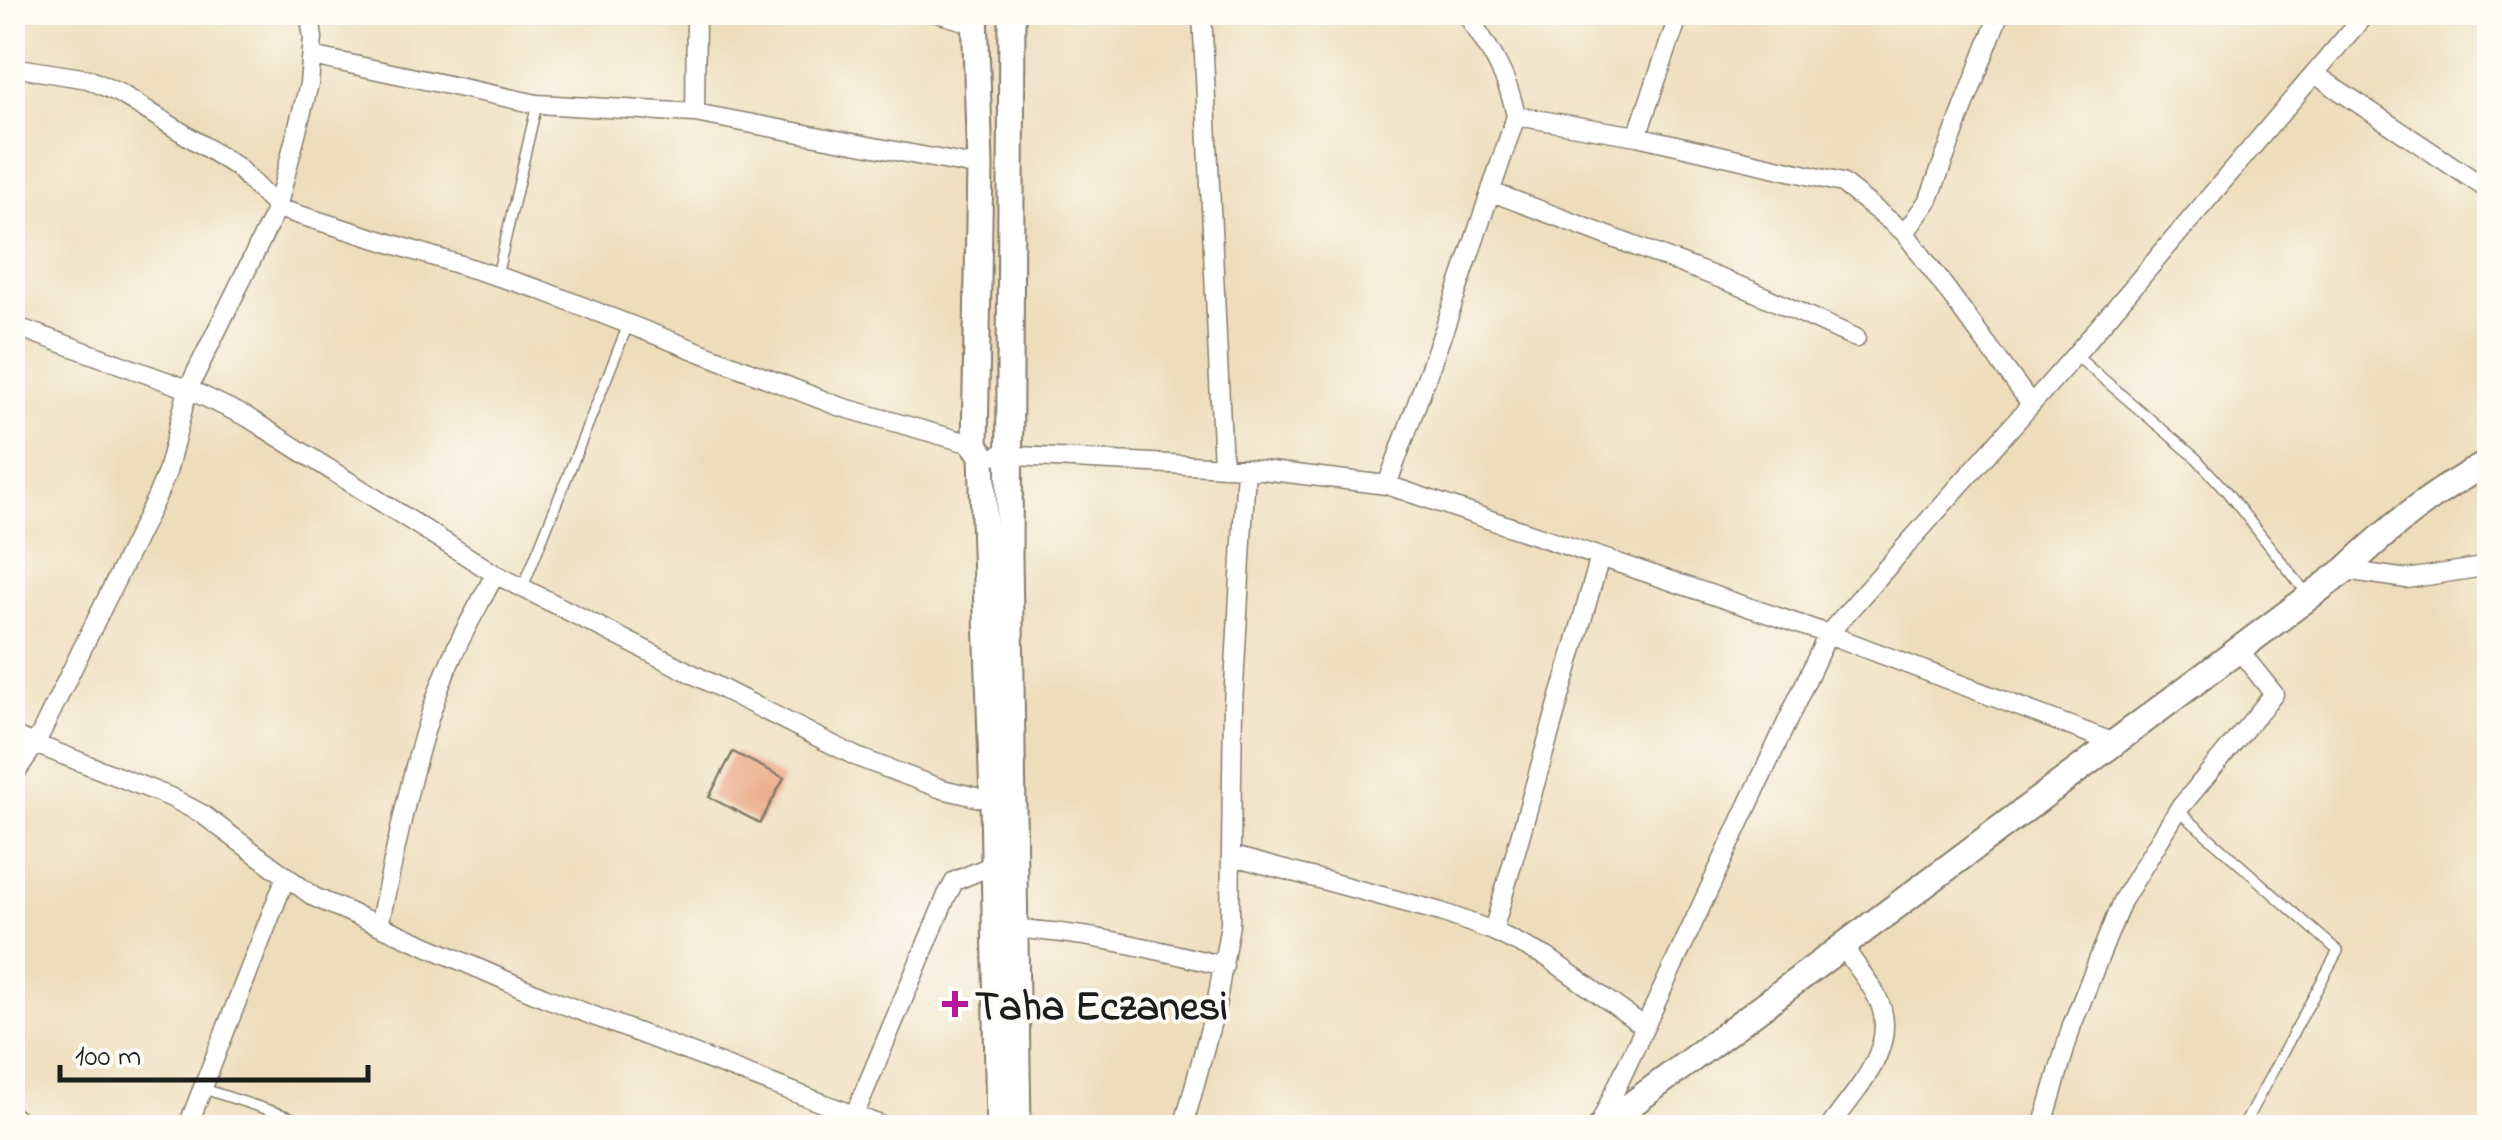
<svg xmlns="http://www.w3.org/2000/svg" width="2502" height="1140" font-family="'Indie Flower',sans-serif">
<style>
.building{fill:#e89c76}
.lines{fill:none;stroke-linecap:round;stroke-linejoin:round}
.lane-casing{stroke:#857c6c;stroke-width:12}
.street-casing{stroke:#857c6c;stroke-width:21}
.secondary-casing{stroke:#857c6c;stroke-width:29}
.lane{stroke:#fff;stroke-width:9}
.street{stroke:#fff;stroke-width:18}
.secondary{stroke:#fff;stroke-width:25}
.poi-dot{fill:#b5179e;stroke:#fdfcf7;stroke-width:4}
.labels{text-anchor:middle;stroke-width:8;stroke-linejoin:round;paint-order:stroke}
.poi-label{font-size:42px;font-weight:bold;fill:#1c1c1c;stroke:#fdfcf7;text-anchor:start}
</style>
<rect width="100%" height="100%" fill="#fdfcf7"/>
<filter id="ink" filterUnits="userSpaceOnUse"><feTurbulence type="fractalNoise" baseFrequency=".01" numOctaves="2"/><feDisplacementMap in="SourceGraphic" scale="20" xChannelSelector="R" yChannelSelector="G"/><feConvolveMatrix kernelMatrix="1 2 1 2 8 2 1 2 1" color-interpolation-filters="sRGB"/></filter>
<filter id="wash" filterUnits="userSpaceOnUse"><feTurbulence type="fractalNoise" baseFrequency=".0048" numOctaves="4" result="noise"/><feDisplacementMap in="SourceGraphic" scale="40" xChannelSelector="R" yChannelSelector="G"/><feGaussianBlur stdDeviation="2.25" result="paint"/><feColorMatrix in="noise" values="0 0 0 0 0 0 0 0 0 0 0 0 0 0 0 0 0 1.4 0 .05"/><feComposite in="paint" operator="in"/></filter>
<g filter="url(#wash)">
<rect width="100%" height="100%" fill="#edb"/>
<g id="blocks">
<path class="building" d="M733,752L784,778L760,823L709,797Z"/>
</g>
</g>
<g filter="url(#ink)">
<use href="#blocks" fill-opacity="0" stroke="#857c6c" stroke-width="2.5"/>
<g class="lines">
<defs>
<path id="lane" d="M497,276L537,104
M2075,355L2196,458L2226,491L2309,596
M523,587L628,325
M2178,810L2338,951L2242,1128
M204,1089L324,1128"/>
<path id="street" d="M934,12L975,24
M1202,12L1223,467
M312,56L537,104L695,113L980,167
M12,67L88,79L121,94L237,167L277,208L538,289L838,406L975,445
M2316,75L2490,191
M695,113L696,12
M1516,116L1637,136L1842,183L1905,233L2031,404
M1637,136L1680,12
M1492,192L1748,289L1856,338
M1905,233L1929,199L2000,12
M12,325L188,389L247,417L495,574L857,757L942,789L993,801
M998,455L1246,468L1387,485L1828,634L2112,742
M1387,485L1445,327L1516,116C1508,75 1488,46 1465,12
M2345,570L2407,579L2490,566
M12,735L170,797L202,814L314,897L544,997L888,1128
M12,778L36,743L157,496L167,472L188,389L277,208L309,84L313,38L309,12
M1233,856L1441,912L1493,931L1547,957L1645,1027
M379,925C399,837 414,747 449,664C462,633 480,604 495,574
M1003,928C1083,932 1147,947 1224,966
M1493,931L1600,557
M12,1116L28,1128
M854,1116L947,895L955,881L993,865
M1599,1125L1828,634L2075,355L2367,12
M187,1128L285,879
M1183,1128L1216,1006L1230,924L1233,704L1246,468
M1829,1128C1855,1091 1902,1045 1877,997C1868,979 1853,962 1842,945
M2042,1128L2072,1025L2122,901L2178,810L2274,694L2238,649"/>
<path id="secondary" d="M975,12L980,167L975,445L982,455L993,801L999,1128
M1012,12L1009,556L1018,1128
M1600,1128L2345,570C2393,525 2431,493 2490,462"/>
</defs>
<use href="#lane" class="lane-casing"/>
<use href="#street" class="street-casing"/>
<use href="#secondary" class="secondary-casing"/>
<use href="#lane" class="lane"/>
<use href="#street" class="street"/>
<use href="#secondary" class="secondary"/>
</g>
</g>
<path class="poi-dot" d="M950 989h10v10h10v10h-10v10h-10v-10h-10v-10h10z"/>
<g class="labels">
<g class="poi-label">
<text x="975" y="1019">Taha Eczanesi</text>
</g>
</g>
<rect width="2502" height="1140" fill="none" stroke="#fdfcf7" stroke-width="50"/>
<path d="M60 1065v15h308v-15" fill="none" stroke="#1c1c1c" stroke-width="5"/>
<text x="75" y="1065" font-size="30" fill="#1c1c1c" stroke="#fdfcf7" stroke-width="8" paint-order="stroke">100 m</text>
</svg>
